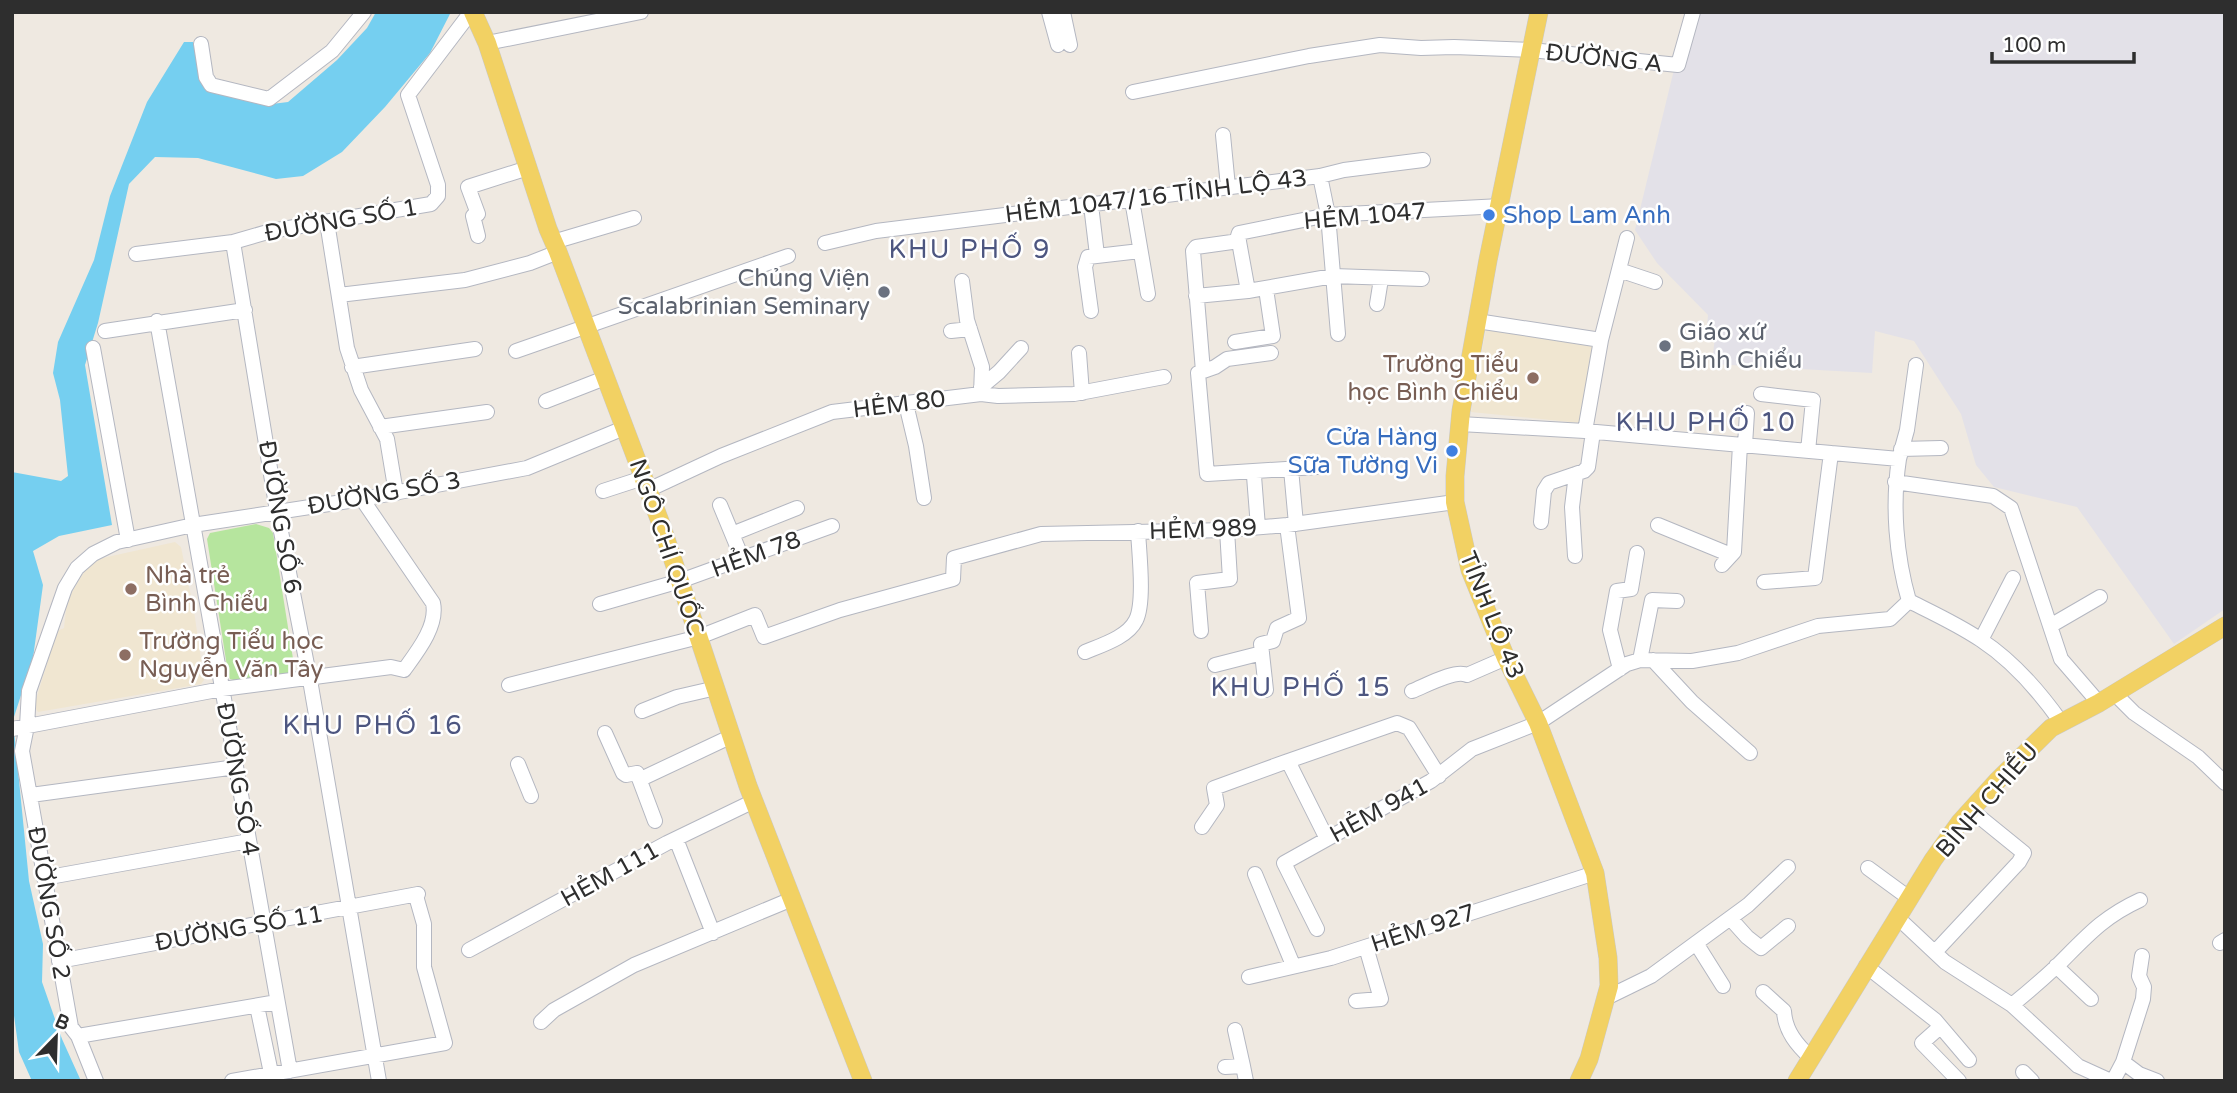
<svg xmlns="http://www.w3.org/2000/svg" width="2237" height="1093" font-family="'Varela Round',sans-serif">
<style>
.industrial{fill:#e3e1e8}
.education{fill:#f0e6d1}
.green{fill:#b6e59e}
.water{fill:#75cff0}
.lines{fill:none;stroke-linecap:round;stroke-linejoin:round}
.minor-casing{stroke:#b4b7c1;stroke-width:16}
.major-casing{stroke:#c9c9c9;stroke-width:19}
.minor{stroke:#fff;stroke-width:14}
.major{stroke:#f2d163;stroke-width:18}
.shop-dot{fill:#3f7fe0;stroke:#fff;stroke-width:2.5}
.worship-dot{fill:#6b7280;stroke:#fff;stroke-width:2.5}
.education-dot{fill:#8d6e63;stroke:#fff;stroke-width:2.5}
.labels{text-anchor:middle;stroke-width:5;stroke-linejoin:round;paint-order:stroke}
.street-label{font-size:24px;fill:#2e2e2e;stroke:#fff}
.shop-label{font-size:24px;fill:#366cbe;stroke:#fff;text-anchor:start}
.worship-label{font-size:24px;fill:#5b616d;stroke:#fff;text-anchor:end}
.education-label{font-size:24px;fill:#785e54;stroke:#fff;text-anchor:start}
.neighbourhood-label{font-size:26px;letter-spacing:2px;fill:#4d5680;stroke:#fff}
</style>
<rect width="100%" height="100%" fill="#efe9e1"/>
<path class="industrial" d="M1688,12H2225V609L2174,644L2077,507L1994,487L1976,465L1961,414L1914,341L1875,331L1872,373L1712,364L1716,327L1707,326L1708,315L1657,263L1635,230Z"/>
<path class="education" d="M1487,324L1595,343L1580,423L1471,412Z
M175,542L181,547L194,611L204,680L201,684L38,712L34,706L57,631L64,628L67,600L87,567L98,559Z"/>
<path class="green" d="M256,524L269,528L273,533L294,665L293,671L288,674L237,681L230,679L228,673L207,539L210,533Z"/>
<path class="water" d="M376,12H451L430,53L385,107L342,152L303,176L276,179L198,158L155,157L129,184L98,323L85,365L112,525L59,536L33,551L43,585L33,658L13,720L29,881L43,944L42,982L62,1039L81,1081H32L19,1052L12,1001V472L61,481L68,476L60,400L53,373L58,342L94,260L110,196L147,102L184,42H193L198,52L206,87L272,104L288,102L337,60L367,28Z"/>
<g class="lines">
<defs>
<path id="minor" d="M1049,12L1058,45
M1063,12L1070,45
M487,43L641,12
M201,44L206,77L211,85L269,99L332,51L364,12
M1133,92L1309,56L1380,45L1421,48L1454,47L1531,50L1678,65L1693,12
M1223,135L1228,187
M1320,176L1328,215L1338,334
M1132,200L1148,294
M1091,205L1097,255
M327,222L347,348L361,390L387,439L396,493
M478,236L473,216L478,214L468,187L528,168
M233,242L277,511L310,680L379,1081
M553,242L634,218
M825,243L876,231L1320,176L1344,170L1423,160
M136,254L233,242L271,231L431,204L438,196V185L408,95L471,12
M1619,270L1655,282
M1422,279L1333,276L1248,291L1238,236L1239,233L1328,215L1501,206
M962,281L967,320L982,367L981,394
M339,295L465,280L530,263L558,252
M1196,296L1248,291
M1377,304L1381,279
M1091,311L1085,267L1088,257L1140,251
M157,321L290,1071
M1477,321L1601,340
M105,331L245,310
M951,331L970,329
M1235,342L1273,336L1266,289
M93,348L128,540
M516,351L788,256
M1079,353L1082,393
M1271,353L1227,359L1215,367L1198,373L1207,474L1317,467
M352,367L475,349
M1203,371L1193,251L1196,247L1239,241
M981,387L999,372L1021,348
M1761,394L1813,400L1808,451
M546,401L605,378
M906,404L916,446L924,498
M1460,424L1585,431L1899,459C1892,505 1896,556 1909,601C1933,613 1959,625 1981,640C2013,661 2039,691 2061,722
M380,427L487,412
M1585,431L1601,340L1627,238
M1745,445L1747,413
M1901,449L1941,448
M1899,459L1907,430L1916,365
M1291,469L1296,524
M1256,472L1254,476L1258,527
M1895,482L1993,496L2011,508L2061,659L2099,703
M648,490L721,456L832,412L981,394L998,396L1074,394L1164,377
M603,491L643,478
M720,505L742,558
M1541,522L1544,491L1549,483L1584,471L1588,467L1593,432
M1658,525L1731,555
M732,534L797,508
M1575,556L1572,507L1576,474
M1722,565L1734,552L1740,445
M1764,582L1815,578L1831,453
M600,604L680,581L832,526
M2050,626L2100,597
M1201,631L1197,583L1230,579L1227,530
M1981,640L2013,578
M1085,652C1102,645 1128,637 1136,620C1145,602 1139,552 1138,531
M1640,660L1652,600L1677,601
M1653,660L1692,702L1750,753
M1215,665L1262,653
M1620,669L1610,630L1617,591L1631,589L1637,553
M509,685L699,637L755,615L764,637L840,610L953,579L954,558L1041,534L1227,530L1287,525L1455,502
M1266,690L1261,644L1273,641L1277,628L1299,618L1287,525
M1412,691C1425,686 1455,669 1467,675L1506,658
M2114,693L2134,713L2198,757L2225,783
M642,711L677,697L716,688
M12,729L222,689L391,667L404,670C417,652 438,626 433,603L362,499
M605,733L623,773L626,775L637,773L640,781
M518,764L531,796
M31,795L236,767
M655,821L640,781L643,778L732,736
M1202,827L1217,805L1214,788L1288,761
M676,839L713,933
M1327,839L1288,761L1397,723L1409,728L1439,776
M1868,868L1909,898
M1255,874L1293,965
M44,878L249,841
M1897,917L1945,962L2012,1005L2078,1066L2111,1081
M1730,918L1747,937L1761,948L1788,926
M1317,929L1284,863L1431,781L1472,749L1538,723L1627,664L1640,660L1692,661L1738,653L1818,626L1890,619L1909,601
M1696,943L1723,986
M2220,943L2225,940
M469,950L667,843L754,801
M1935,952L2019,862L2024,853L1971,810
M59,961L418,894
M1866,966L1935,1020L1969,1060
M2056,966L2091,999
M1249,977L1331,958L1595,873
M1763,992L1784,1011C1785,1031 1797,1045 1811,1058
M1606,998L1651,976L1748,905L1788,867
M1356,1001L1381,999L1366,947
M2012,1005C2028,992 2043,979 2058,965C2087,936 2103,917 2140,900
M257,1006L271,1073
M541,1022L554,1010L634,965L792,899
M1940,1027L1922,1043L1959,1081
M1235,1030L1243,1066
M78,1036L277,1002
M2123,1062L2143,999L2144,987L2139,976L2142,956
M1225,1067L1243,1066L1246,1081
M2023,1072L2032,1081
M96,1081L78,1036L71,1027L22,751L27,726L29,691L65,588L77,568L93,554L117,542L193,525L362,499L527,468L624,428
M232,1081L445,1043L424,967V924L416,896
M2113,1081L2123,1062L2139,1074L2157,1081"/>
<path id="major" d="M473,12L487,43L548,229L558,252L661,524L748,786L863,1081
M1539,12L1488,260L1461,411L1455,476V502L1470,570L1506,658L1538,723L1595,873L1608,958L1609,986L1589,1059L1579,1081
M1797,1081L1933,860L1960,822L1997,781L2051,728L2099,703L2225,626"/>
</defs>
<use href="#minor" class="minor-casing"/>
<use href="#major" class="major-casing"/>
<use href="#minor" class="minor"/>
<use href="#major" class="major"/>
</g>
<g class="shop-dot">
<circle cx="1489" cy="215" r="7"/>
<circle cx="1452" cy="451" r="7"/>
</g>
<g class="worship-dot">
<circle cx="884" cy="292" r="7"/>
<circle cx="1665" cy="346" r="7"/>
</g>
<g class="education-dot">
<circle cx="1533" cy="378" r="7"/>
<circle cx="131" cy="589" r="7"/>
<circle cx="125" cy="655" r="7"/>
</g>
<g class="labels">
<g class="street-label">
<text transform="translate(1604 58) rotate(6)" y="8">ĐƯỜNG A</text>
<text transform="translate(1156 196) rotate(-7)" y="8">HẺM 1047/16 TỈNH LỘ 43</text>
<text transform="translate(1365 216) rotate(-5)" y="8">HẺM 1047</text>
<text transform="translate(341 220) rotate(-10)" y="8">ĐƯỜNG SỐ 1</text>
<text transform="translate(899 404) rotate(-7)" y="8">HẺM 80</text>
<text transform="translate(384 493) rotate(-10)" y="8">ĐƯỜNG SỐ 3</text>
<text transform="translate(280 517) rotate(80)" y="8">ĐƯỜNG SỐ 6</text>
<text transform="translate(1203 529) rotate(-2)" y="8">HẺM 989</text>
<text transform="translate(667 547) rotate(71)" y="8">NGÔ CHÍ QUỐC</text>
<text transform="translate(756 554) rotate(-20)" y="8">HẺM 78</text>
<text transform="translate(1492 615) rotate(68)" y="8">TỈNH LỘ 43</text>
<text transform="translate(238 779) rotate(80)" y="8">ĐƯỜNG SỐ 4</text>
<text transform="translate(1987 800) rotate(-49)" y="8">BÌNH CHIỂU</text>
<text transform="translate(1379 810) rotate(-29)" y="8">HẺM 941</text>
<text transform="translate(610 874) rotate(-29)" y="8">HẺM 111</text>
<text transform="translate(49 903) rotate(80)" y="8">ĐƯỜNG SỐ 2</text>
<text transform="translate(239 928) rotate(-10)" y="8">ĐƯỜNG SỐ 11</text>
<text transform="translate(1423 928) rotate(-18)" y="8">HẺM 927</text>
</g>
<g class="shop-label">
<text x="1503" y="223">Shop Lam Anh</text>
<text x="1438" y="445" text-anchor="end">Cửa Hàng<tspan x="1438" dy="28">Sữa Tường Vi</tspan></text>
</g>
<g class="worship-label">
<text x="870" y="286">Chủng Viện<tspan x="870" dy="28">Scalabrinian Seminary</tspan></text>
<text x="1679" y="340" text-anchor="start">Giáo xứ<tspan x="1679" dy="28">Bình Chiểu</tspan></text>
</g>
<g class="education-label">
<text x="1519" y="372" text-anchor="end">Trường Tiểu<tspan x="1519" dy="28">học Bình Chiểu</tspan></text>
<text x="145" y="583">Nhà trẻ<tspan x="145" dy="28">Bình Chiểu</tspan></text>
<text x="139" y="649">Trường Tiểu học<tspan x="139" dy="28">Nguyễn Văn Tây</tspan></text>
</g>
<g class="neighbourhood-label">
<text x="970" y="258">KHU PHỐ 9</text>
<text x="1706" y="431">KHU PHỐ 10</text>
<text x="1301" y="696">KHU PHỐ 15</text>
<text x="373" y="734">KHU PHỐ 16</text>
</g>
</g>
<rect width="2237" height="1093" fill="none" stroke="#2e2e2e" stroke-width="28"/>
<g transform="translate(56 1037) rotate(23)" stroke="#ffffff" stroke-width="5" paint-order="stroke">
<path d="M0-5L12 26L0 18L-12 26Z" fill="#2e2e2e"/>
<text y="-10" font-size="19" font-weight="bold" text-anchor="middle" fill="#2e2e2e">B</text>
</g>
<path d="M1992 52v10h142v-10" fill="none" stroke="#2e2e2e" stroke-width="3.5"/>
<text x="2002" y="52" font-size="21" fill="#2e2e2e" stroke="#ffffff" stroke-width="5" paint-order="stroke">100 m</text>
</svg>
